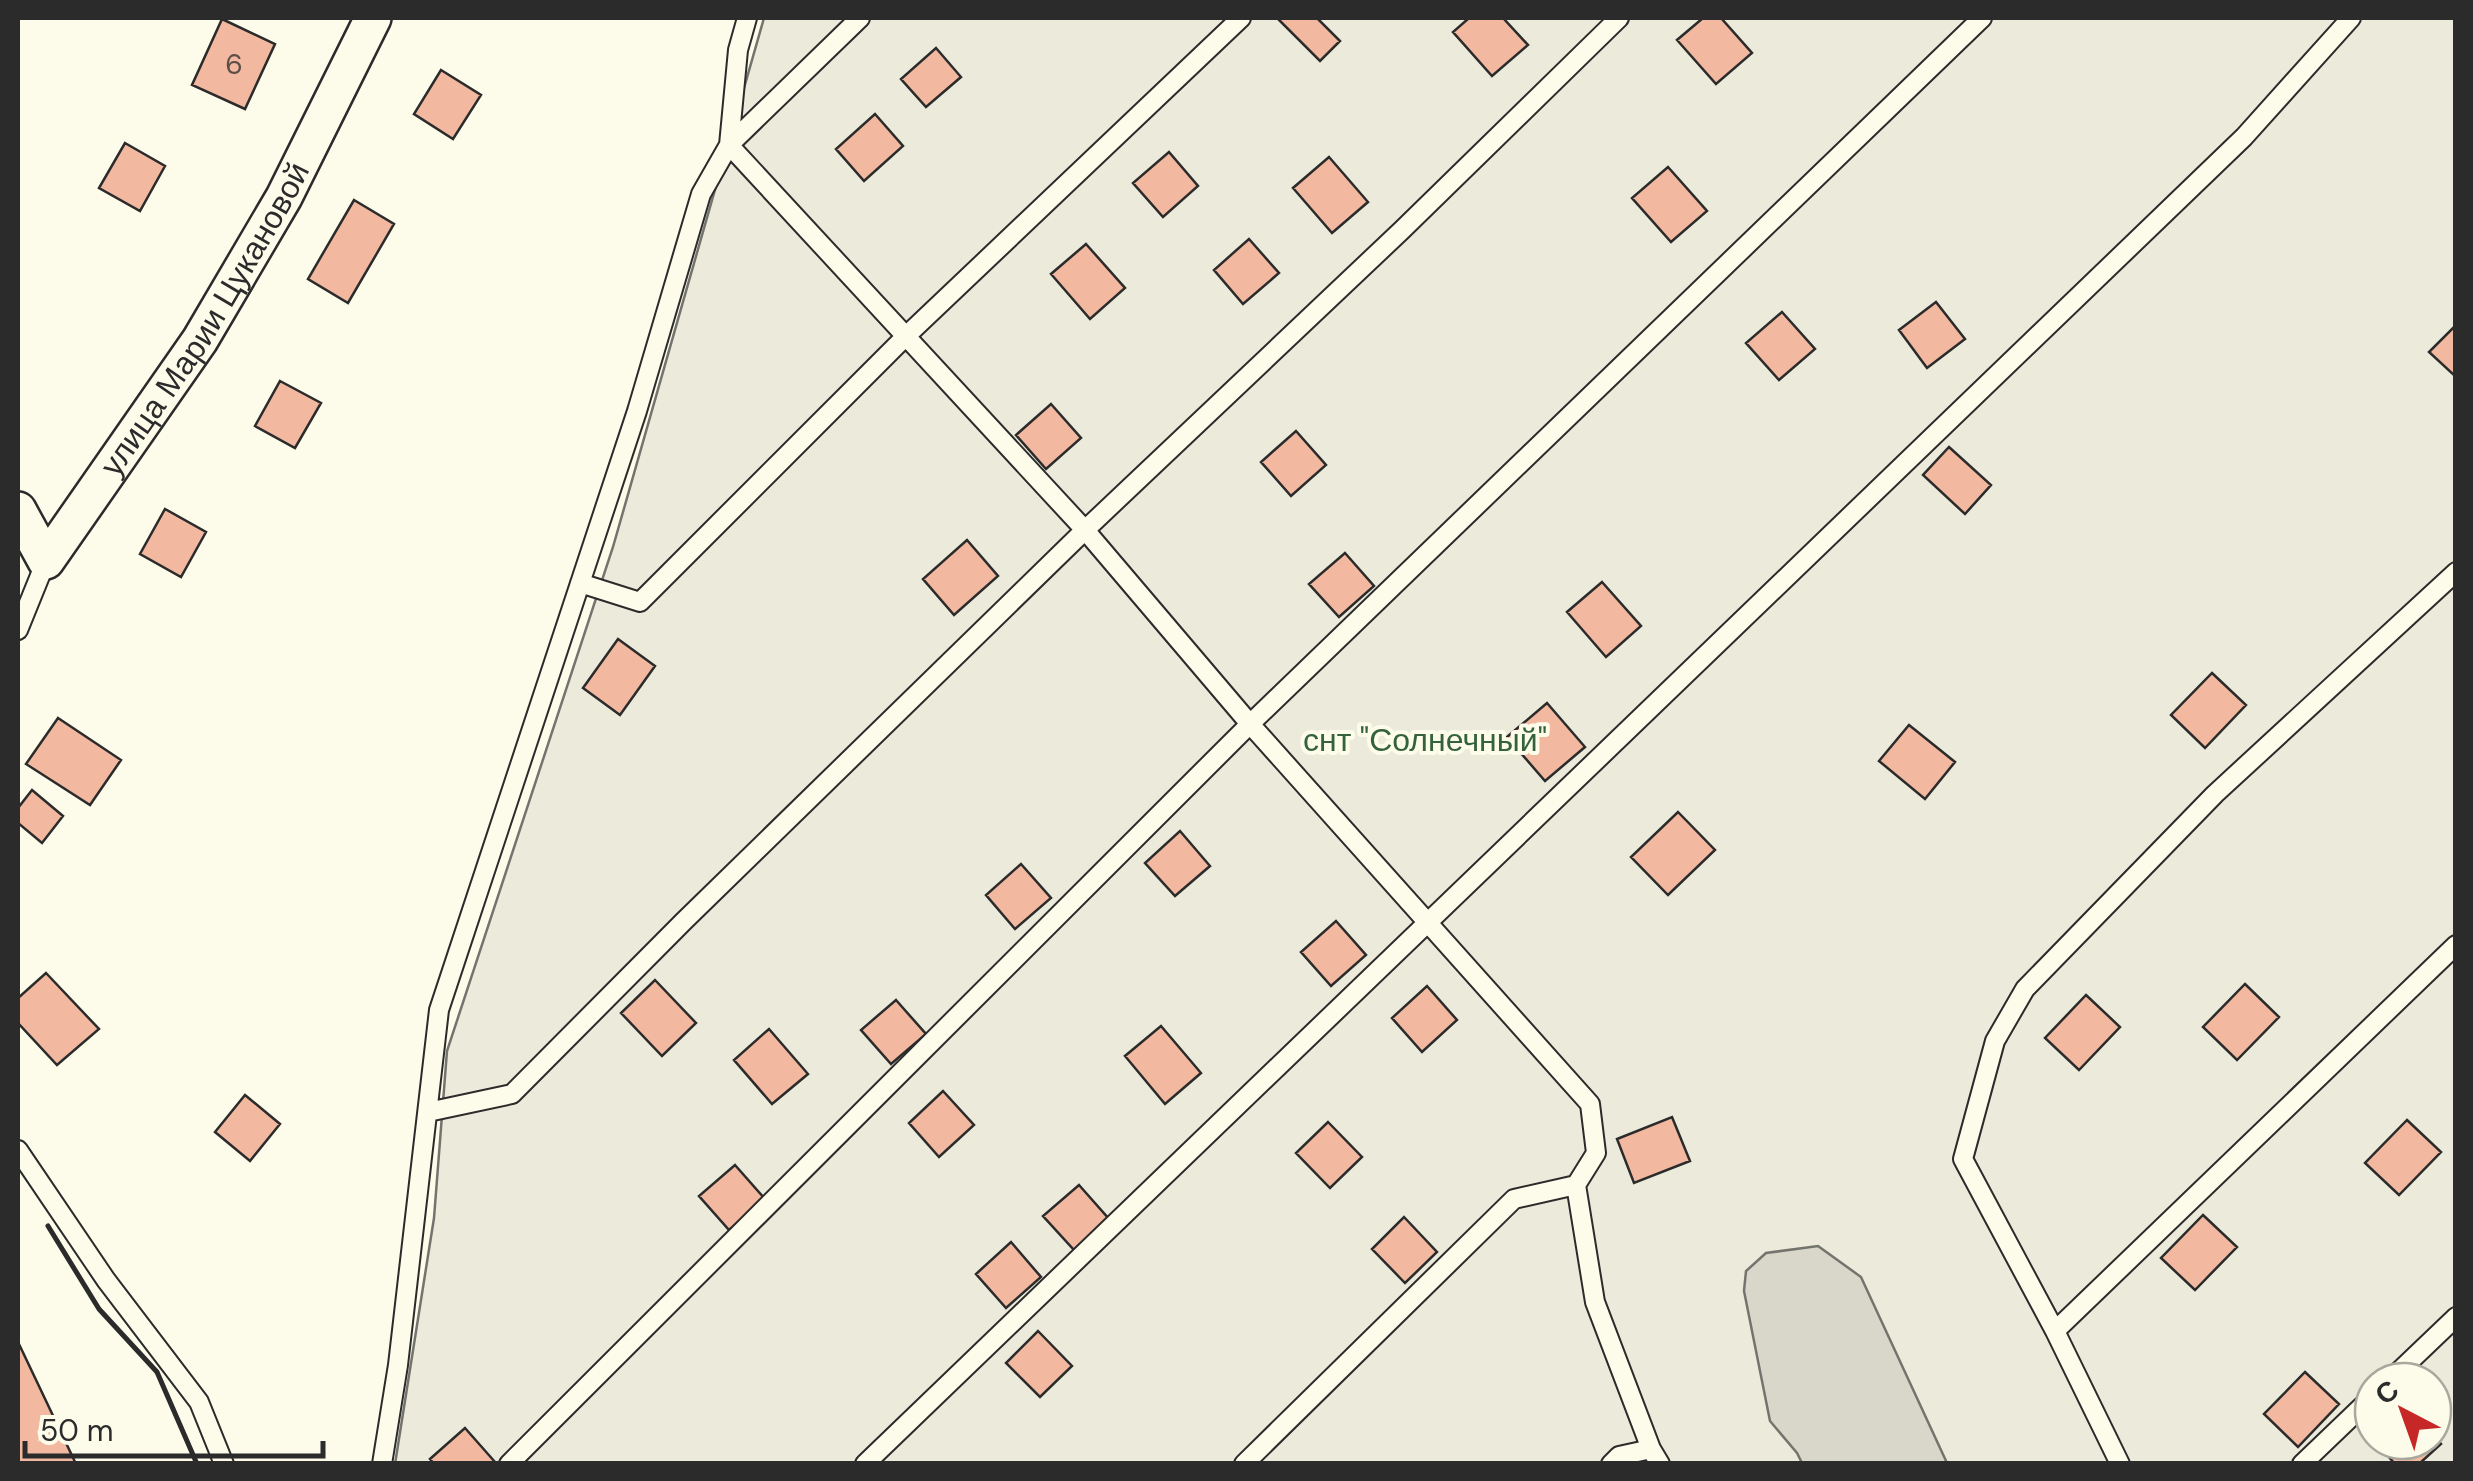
<svg xmlns="http://www.w3.org/2000/svg" width="2473" height="1481" font-family="'DM Sans',sans-serif">
<style>
.green{fill:#ecebdb;stroke:#74746e;stroke-width:2.5;fill-rule:evenodd}
.water{fill:#d8d7c9;stroke:#74746e;stroke-width:2.5}
.building{fill:#f2b8a0;stroke:#2b2b2b;stroke-width:2.5}
.lines{fill:none;stroke-linecap:round;stroke-linejoin:round}
.lane-casing{stroke:#2b2b2b;stroke-width:22}
.street-casing{stroke:#2b2b2b;stroke-width:40}
.lane{stroke:#fdfbea;stroke-width:18}
.street{stroke:#fdfbea;stroke-width:35}
.wall{stroke:#2b2b2b;stroke-width:5}
.labels{text-anchor:middle;stroke-width:8;stroke-linejoin:round;paint-order:stroke}
.number-label{font-size:28px;fill:#5d4e48}
.street-label{font-size:32px;fill:#2b2b2b;stroke:#fdfbea}
.park-label{font-size:32px;fill:#34623c;stroke:#fdfbea}
</style>
<rect width="100%" height="100%" fill="#fdfbea"/>
<path class="green" d="M764,18H2455V1463L395,1464L434,1218L447,1051L613,547ZM2373,1381H2433V1441H2373Z"/>
<path class="water" d="M1818,1246L1861,1277L1947,1463H1802L1797,1453L1770,1421L1744,1291L1746,1271L1766,1253Z"/>
<path class="building" d="M1277,18H1317L1340,41L1320,61Z
M1469,18H1503L1528,45L1492,76L1453,32Z
M1703,18H1721L1752,53L1716,84L1677,40Z
M222,19L275,44L245,109L192,85Z
M936,48L961,77L926,107L901,79Z
M441,70L481,95L453,139L414,114Z
M875,114L903,146L864,181L836,149Z
M125,143L165,166L140,211L99,188Z
M1169,152L1198,186L1163,217L1133,183Z
M1329,157L1368,202L1332,233L1293,188Z
M1668,167L1707,211L1671,242L1632,198Z
M354,200L394,224L348,303L308,279Z
M1249,239L1279,273L1243,304L1214,270Z
M1086,244L1125,288L1090,319L1051,274Z
M1936,302L1965,339L1927,368L1899,330Z
M1782,312L1815,349L1779,380L1746,343Z
M2456,325V377L2429,352Z
M280,381L321,403L295,448L255,426Z
M1051,404L1081,438L1046,469L1016,435Z
M1296,431L1326,465L1291,496L1261,462Z
M1949,447L1991,485L1965,514L1923,475Z
M165,509L206,532L181,577L140,554Z
M967,540L998,576L954,615L923,579Z
M1345,553L1374,586L1339,617L1309,584Z
M1602,582L1641,626L1606,657L1567,612Z
M618,639L655,666L620,715L583,688Z
M2212,673L2246,705L2205,748L2171,715Z
M1547,703L1585,747L1545,781L1507,737Z
M58,718L121,760L90,805L26,764Z
M1909,725L1955,762L1925,799L1879,761Z
M32,790L63,816L42,843L18,823V808Z
M1678,812L1715,850L1668,895L1631,857Z
M1180,831L1210,866L1175,896L1145,863Z
M1021,864L1051,898L1015,929L986,895Z
M1336,921L1366,955L1331,986L1301,952Z
M46,973L99,1029L57,1065L18,1023V998Z
M655,980L696,1023L662,1056L621,1013Z
M2245,984L2279,1017L2237,1060L2203,1027Z
M1427,986L1457,1020L1422,1052L1392,1018Z
M2086,995L2120,1027L2079,1070L2045,1038Z
M896,1000L926,1034L891,1064L861,1030Z
M1161,1026L1201,1073L1165,1104L1125,1056Z
M769,1029L808,1074L772,1104L734,1060Z
M943,1091L974,1125L939,1157L909,1123Z
M245,1095L280,1124L250,1161L215,1132Z
M1672,1117L1690,1161L1634,1183L1617,1139Z
M2407,1120L2441,1152L2399,1195L2365,1163Z
M1328,1122L1362,1157L1330,1188L1296,1153Z
M735,1165L765,1199L729,1230L699,1196Z
M1079,1185L1109,1219L1074,1250L1043,1216Z
M2203,1215L2237,1247L2195,1290L2161,1258Z
M1404,1217L1437,1252L1405,1283L1372,1249Z
M1011,1242L1041,1277L1006,1308L976,1274Z
M1038,1331L1072,1366L1040,1397L1006,1363Z
M18,1342L76,1464H18Z
M2305,1372L2339,1404L2298,1447L2264,1414Z
M465,1428L495,1462L434,1464L430,1459Z
M2433,1435L2441,1444L2419,1464H2395L2375,1441H2433Z"/>
<g class="lines">
<defs>
<path id="lane" d="M747,18L738,50L729,145L1085,530L1250,724L1590,1104L1596,1153L1576,1185L1595,1302L1651,1449L1660,1464
M2456,572L2215,794L2025,989L1995,1041L1963,1159L2055,1331L2456,945
M580,583L640,602L904,338L1241,18
M18,630L46,561
M428,1112L512,1094L684,921L1085,530L1402,230L1619,18
M18,1150L106,1280L199,1402L224,1464
M2055,1331L2120,1464
M2389,1381L2456,1317
M382,1464L398,1365L439,1010L637,411L701,194L729,145L860,18
M509,1464L1250,724L1982,18
M865,1464L2244,137L2351,18
M1244,1464L1514,1199L1576,1185
M1611,1464L1619,1456L1651,1449
M2302,1464L2373,1396"/>
<g id="street">
<path id="s1" d="M18,510L46,561L200,340L284,197L373,18"/>
</g>
</defs>
<use href="#lane" class="lane-casing"/>
<use href="#street" class="street-casing"/>
<use href="#lane" class="lane"/>
<use href="#street" class="street"/>
<path class="wall" d="M48,1226L99,1309L157,1372L197,1464"/>
</g>
<g class="labels">
<g class="number-label">
<text x="234" y="74">6</text>
</g>
<g class="street-label">
<text dy="11" stroke="none"><textPath href="#s1" startOffset="348">улица Марии Цукановой</textPath></text>
</g>
<g class="park-label">
<text x="1425" y="751">снт "Солнечный"</text>
</g>
</g>
<rect width="2473" height="1481" fill="none" stroke="#2b2b2b" stroke-width="40"/>
<g transform="translate(2403 1411) rotate(319)"><circle r="48" fill="#fdfbea" stroke="#a9a89e" stroke-width="2.5"/>
<path d="M0-8L18 38L0 25L-18 38Z" fill="#c62828"/>
<text y="-15" font-size="28" font-weight="bold" text-anchor="middle" fill="#2b2b2b">С</text>
</g>
<path d="M25 1441v15h298v-15" fill="none" stroke="#2b2b2b" stroke-width="5"/>
<text x="40" y="1441" font-size="30" fill="#2b2b2b" stroke="#fdfbea" stroke-width="8" paint-order="stroke">50 m</text>
</svg>
